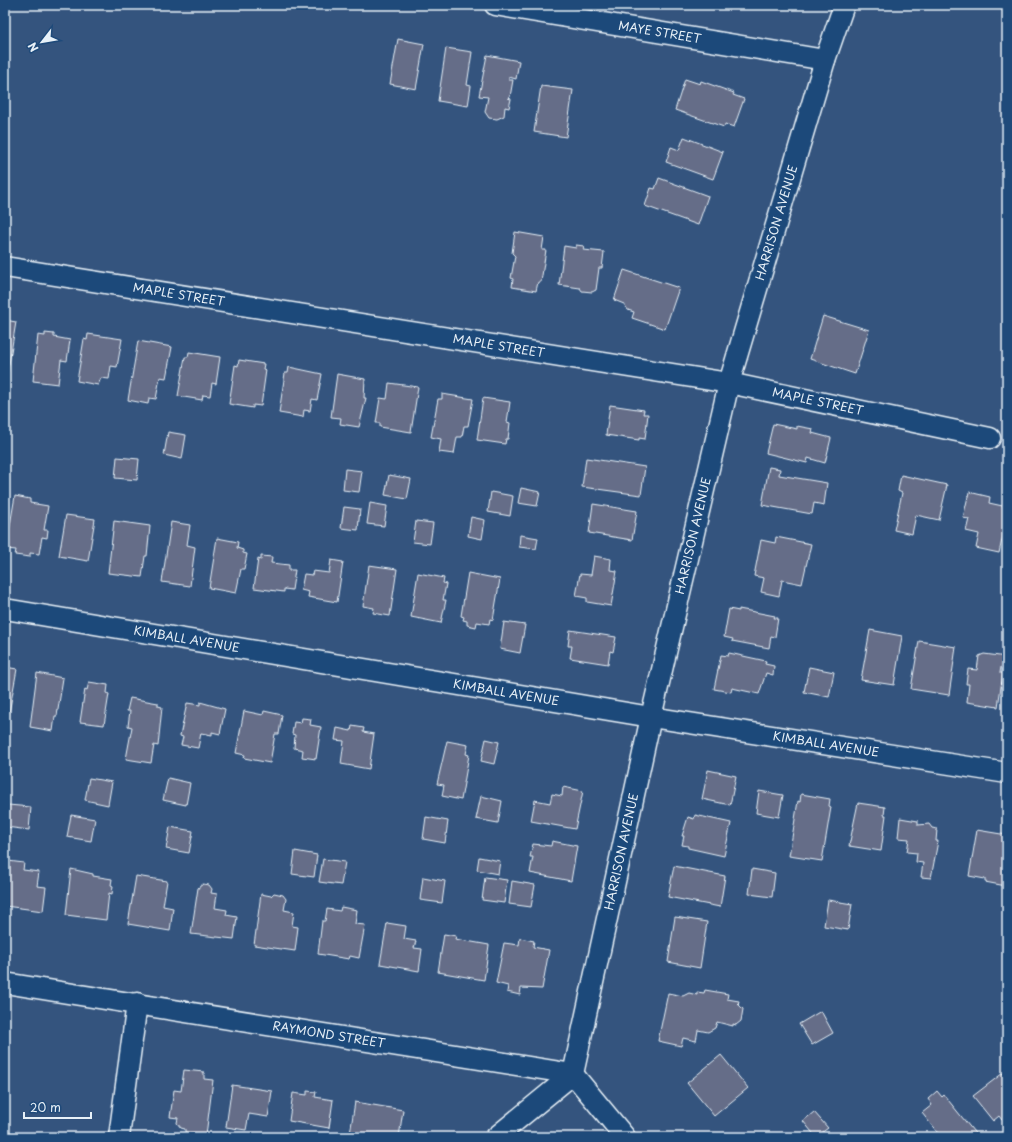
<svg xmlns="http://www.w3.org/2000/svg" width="1012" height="1142" font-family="'Playpen Sans',sans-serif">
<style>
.building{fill:#656d88;stroke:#e8f1f8}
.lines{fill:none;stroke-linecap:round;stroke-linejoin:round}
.street-casing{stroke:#e8f1f8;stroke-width:23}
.street{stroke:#1f4a7a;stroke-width:20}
.labels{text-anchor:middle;stroke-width:4;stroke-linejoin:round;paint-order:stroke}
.street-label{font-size:12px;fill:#e8f1f8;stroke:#1f4a7a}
</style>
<rect width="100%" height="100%" fill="#34547e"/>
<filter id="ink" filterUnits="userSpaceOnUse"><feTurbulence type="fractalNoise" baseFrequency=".025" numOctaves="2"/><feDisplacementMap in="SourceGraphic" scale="8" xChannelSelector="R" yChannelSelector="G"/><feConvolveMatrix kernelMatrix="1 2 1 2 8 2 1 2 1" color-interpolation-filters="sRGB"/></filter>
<g filter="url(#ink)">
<path class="building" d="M398,39L424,44L416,89L390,84Z
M446,48L472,52L467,85L471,86L468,106L438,101Z
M487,55L519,61L516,79L509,77V80H513L510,97L508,98L511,99L509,108L505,107L504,116L497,119L489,118L485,112L488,97L479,96Z
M685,79L700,84L701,81L734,93L733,95L744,99L734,127L725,124L724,127L675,110Z
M541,86L573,90L566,137L534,132Z
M684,137L723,152L713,179L666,162L671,147L679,150Z
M659,178L708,196L698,225L645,206L651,188L655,189Z
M515,232L544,237L542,250H546L541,282H538L536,291L512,287L513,279L511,278L515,256L512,253Z
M576,245L584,246L583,250L604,252L602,268H599L596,290L592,292L582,291L580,288L559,285L564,246L576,248Z
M624,270L679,288L665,329L632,318L634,312L628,310L624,304L614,300Z
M823,316L869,330L855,374L810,359Z
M5,320L16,322L6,382H5Z
M45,333L54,334V337L70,340L67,361L61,360L58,384L33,381L38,335L45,336Z
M88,334L122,339L117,367L111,366L109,379L101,378L98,385L77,381L84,339L87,340Z
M138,341L172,347L166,378L160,377L156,399L149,398L148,404L128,400Z
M189,352L220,357L216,384L212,383L210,396L203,395L202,400L178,396L185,357H188Z
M239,360L264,364L263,369L266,370L261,406L253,405V408L229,404L235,365L238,366Z
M289,367L322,374L317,400L312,399L310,411L304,410L303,417L279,413L285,373H288Z
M337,374L365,379L364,398H366L359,427L340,424L341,418L331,417Z
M389,383L418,387L411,432L380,427V423H376L380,398L387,399Z
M442,394L473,399L468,426H464L462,437H457L454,454L439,452L441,439L431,437L438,399H442Z
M483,398L510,402L507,422L510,423L508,439H506L505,444L477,440Z
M610,405L644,410L643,414H648L645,439L639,438V440L606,435Z
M773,424L797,429V426L813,429L812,433L831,438L825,463L808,458L807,463L766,453Z
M168,432L186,435L182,459L164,455Z
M117,457L139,459L137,480L115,478Z
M586,458L645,467L641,495L582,487Z
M769,467L780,469L779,475L827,483L824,505L814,503L812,514L762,505Z
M345,469L362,471L359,492L343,490Z
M389,475L411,479L407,499L385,495Z
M901,475L947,485L939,520L916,515L912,534L894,530L902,493L898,491Z
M521,488L540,492L537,506L518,503Z
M491,492L513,496L510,516L488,512Z
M969,492L990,497L989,503L1007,507V518L999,553L976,548L979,534L966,531L969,519L963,518Z
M15,496L30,499V503L48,506L44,530H48L47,538L42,537L39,554L30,553V557L15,555L16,550L6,549Z
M370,503L387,506L384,526L367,524Z
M593,504L637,511L632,540L589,533Z
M344,507L360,509L358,530L341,528Z
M66,515L95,519L88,561L59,556Z
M471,517L485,520L482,539L468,536Z
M114,521L150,526L147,556H145L142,577L108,573Z
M416,521L433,523L430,544L413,542Z
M171,522L190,525L187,545L195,547L190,586L162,582Z
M520,535L538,538L536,549L519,547Z
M776,537L811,544L802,584L782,580L779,596L761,592L764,578L754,576L761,540L775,543Z
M217,538L238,542L237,548L243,550V553L247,554L244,569H241L236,593L209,588Z
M261,556L272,557L271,563L289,565V570H295L292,590L284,589V592L254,588L258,559L261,560Z
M594,556L611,559L610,570L617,571L611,606L587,602V598L576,596L580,574L591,575Z
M331,560L343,562L337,602L308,597L309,592L301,590L304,574L312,575L313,571L329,573Z
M369,565L397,569L390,616L373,613L374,608L363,606Z
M418,573L444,578L443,583L446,584L443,600H446L441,623L411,617Z
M468,573L500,579L493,620L490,619L489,624L477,622L476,627L467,625V621L463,620L464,617L461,616Z
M729,609L739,611V609L775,616L774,618H778L775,637L771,636L769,648L732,641L733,639L724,637Z
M504,622L525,625L520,653L500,649Z
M570,630L616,637L613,652L610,651L608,664L570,658L572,646H568Z
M870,630L902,636L894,685L861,680Z
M919,641L956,647L949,695L911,689Z
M729,653L766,661L765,664L774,666L773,675L766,673L759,694L732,688L731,692L714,689L721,655L728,656Z
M984,654L1007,657V668L1001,667L1000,673H1003L998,707L967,702L969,684H966L968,669L977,670L979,656Z
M5,667L17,669L7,724H5Z
M809,667L834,672L829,697L804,692Z
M37,673L63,678L57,716H55L53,731L30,727Z
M89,682L108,685L107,693L109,694L104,725L80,722L85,689L87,690Z
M130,698L158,703V706L162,707L158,746L154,745L151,763L126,759L132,727L128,726L130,711H127Z
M200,702L225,709L220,734L212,732V735L201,733L198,748L181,745L183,737L180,736L187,703L200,705Z
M244,711L263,715L264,711L282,715L279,734H275L270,763L244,758L245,755L236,753Z
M302,718L311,719L310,725L321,727L316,759L302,757L303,750L294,748L295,735L292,734L294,722L301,723Z
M352,726L364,728L363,732L374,734L369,769L341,764L344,741L335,740L337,728L351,731Z
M486,739L499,742L494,764L481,761Z
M447,741L468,745L466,754L469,755L461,800L442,796L444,785L437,784Z
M708,770L736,776L730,805L702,799Z
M89,778L112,782L108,805L85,800Z
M168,778L190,783L186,805L163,800Z
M563,787L583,791L575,829L531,821L535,800L550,803L552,794L562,796Z
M759,791L783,795L779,817L756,813Z
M801,794L830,799L829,806L831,807L822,861L789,856L798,801L800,802Z
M481,796L502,801L498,823L476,819Z
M858,803L885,807L884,815H886L881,851L849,846Z
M8,805L31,807L29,830L6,827Z
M71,815L95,819L91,841L67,837Z
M695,815L731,823L724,856L688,848V846L682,845L684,836H682L688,817L694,819Z
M426,817L448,821L445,843L423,839Z
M900,818L918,821V825L929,824L932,828L937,829L936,841H938L931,878L921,877L923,863L916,862L917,853L907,852L909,839L898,838Z
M170,827L193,831L189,853L166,849Z
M977,830L1007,835V890L1006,886L985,882V879L969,876Z
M552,841L577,846L571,881L530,873L533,857H530L533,844L551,846Z
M295,851L317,855L314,877L292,874Z
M479,857L500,861L498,874L477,870Z
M323,859L345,862L341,885L319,882Z
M8,861L24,863L23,870L39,872L37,886L46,887L43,911L5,906V882Z
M674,866L725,876L720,907L668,897Z
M71,869L93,874V876L112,879L111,885L113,886L112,894L109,893L106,920L66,915Z
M752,869L775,873L772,897L749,894Z
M136,876L167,881L163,906L173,908L170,931L128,924Z
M423,877L445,881L442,903L420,900Z
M485,877L507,880L504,903L482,900Z
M512,881L535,885L531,907L509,904Z
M203,884L209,885L212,889L211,893L217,894L215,908L227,910L226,915L237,917L234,939L191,934L198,888Z
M274,893L283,895L286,899L284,910L294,912L292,926L298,927L295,951L254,945L261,894L271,896Z
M828,900L852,904L848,930L824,926Z
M341,907L357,910L355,924L365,925L359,958L350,956L349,959L318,954L322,921H325L327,909L340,911Z
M675,917L707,922L700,968L668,962Z
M387,923L406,926L404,939L416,941L414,948L422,949L419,971L380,964Z
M444,934L456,936L455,939L489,945L484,980L438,972Z
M520,938L534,941L533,947L549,950L542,989L521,988L520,995L507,992L508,986L496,983L504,943L519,945Z
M705,990L728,994L727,999L739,1001L738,1004L743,1009L741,1021L736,1025L733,1024V1026L717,1022L715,1028L708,1032L698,1030L696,1041L683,1038L681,1046L658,1041L668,993L683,996L689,993L697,995V992L704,993Z
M821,1011L833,1033L812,1045L799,1024Z
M721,1055L748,1088L714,1116L687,1083Z
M184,1070L204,1072V1079L213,1080L206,1135L185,1132V1129L181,1128L177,1123L178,1118L170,1117L174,1090L181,1091Z
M1003,1073L1007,1078V1115L1002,1120L999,1116L993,1121L973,1096Z
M232,1085L272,1091L268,1117L249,1114L246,1130L226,1127Z
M307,1091L316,1092L315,1097L333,1100L329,1128L289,1121L293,1093L307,1095Z
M937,1091L942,1097L944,1095L978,1137H941L922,1113L932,1105L928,1099Z
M355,1102L403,1110L399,1137H352L350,1134Z
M814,1112L828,1128L816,1137L803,1121Z"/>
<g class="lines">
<defs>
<g id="street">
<path id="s1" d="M495,5L825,60"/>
<path id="s2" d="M5,267L729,383L990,438"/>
<path id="s3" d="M5,609L651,717L1007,773"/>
<path id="s4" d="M5,983L573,1074L625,1137"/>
<path d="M119,1137L137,1003"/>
<path id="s5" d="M496,1137L573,1074L651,717L729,383L825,60L844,5"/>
</g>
</defs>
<use href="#street" class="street-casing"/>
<use href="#street" class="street"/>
</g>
</g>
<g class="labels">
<g class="street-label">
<text dy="4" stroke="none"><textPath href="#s1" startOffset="167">MAYE STREET</textPath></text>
<text dy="4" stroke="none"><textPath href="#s5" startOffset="975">HARRISON AVENUE</textPath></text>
<text dy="4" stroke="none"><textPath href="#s2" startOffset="176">MAPLE STREET</textPath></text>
<text dy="4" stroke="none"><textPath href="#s2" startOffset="500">MAPLE STREET</textPath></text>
<text dy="4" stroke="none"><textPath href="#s2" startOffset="824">MAPLE STREET</textPath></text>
<text dy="4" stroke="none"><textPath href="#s5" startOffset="651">HARRISON AVENUE</textPath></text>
<text dy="4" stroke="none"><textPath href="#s3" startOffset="184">KIMBALL AVENUE</textPath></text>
<text dy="4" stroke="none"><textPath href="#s3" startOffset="508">KIMBALL AVENUE</textPath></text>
<text dy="4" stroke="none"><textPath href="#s3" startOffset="832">KIMBALL AVENUE</textPath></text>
<text dy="4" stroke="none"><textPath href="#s5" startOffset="327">HARRISON AVENUE</textPath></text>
<text dy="4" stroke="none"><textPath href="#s4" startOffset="328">RAYMOND STREET</textPath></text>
</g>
</g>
<rect width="1012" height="1142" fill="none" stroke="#1f4a7a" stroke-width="20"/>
<rect x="10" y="10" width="992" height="1122" fill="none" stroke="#e8f1f8" stroke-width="1.5" filter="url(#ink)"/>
<g transform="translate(42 42) rotate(239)" stroke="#1f4a7a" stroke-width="3" paint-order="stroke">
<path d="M0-3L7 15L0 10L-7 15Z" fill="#e8f1f8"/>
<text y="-6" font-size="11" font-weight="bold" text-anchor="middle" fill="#e8f1f8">N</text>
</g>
<path d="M24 1112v6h67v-6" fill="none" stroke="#e8f1f8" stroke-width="2"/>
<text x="30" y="1112" font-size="12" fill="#e8f1f8" stroke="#1f4a7a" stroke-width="3" paint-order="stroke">20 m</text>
</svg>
